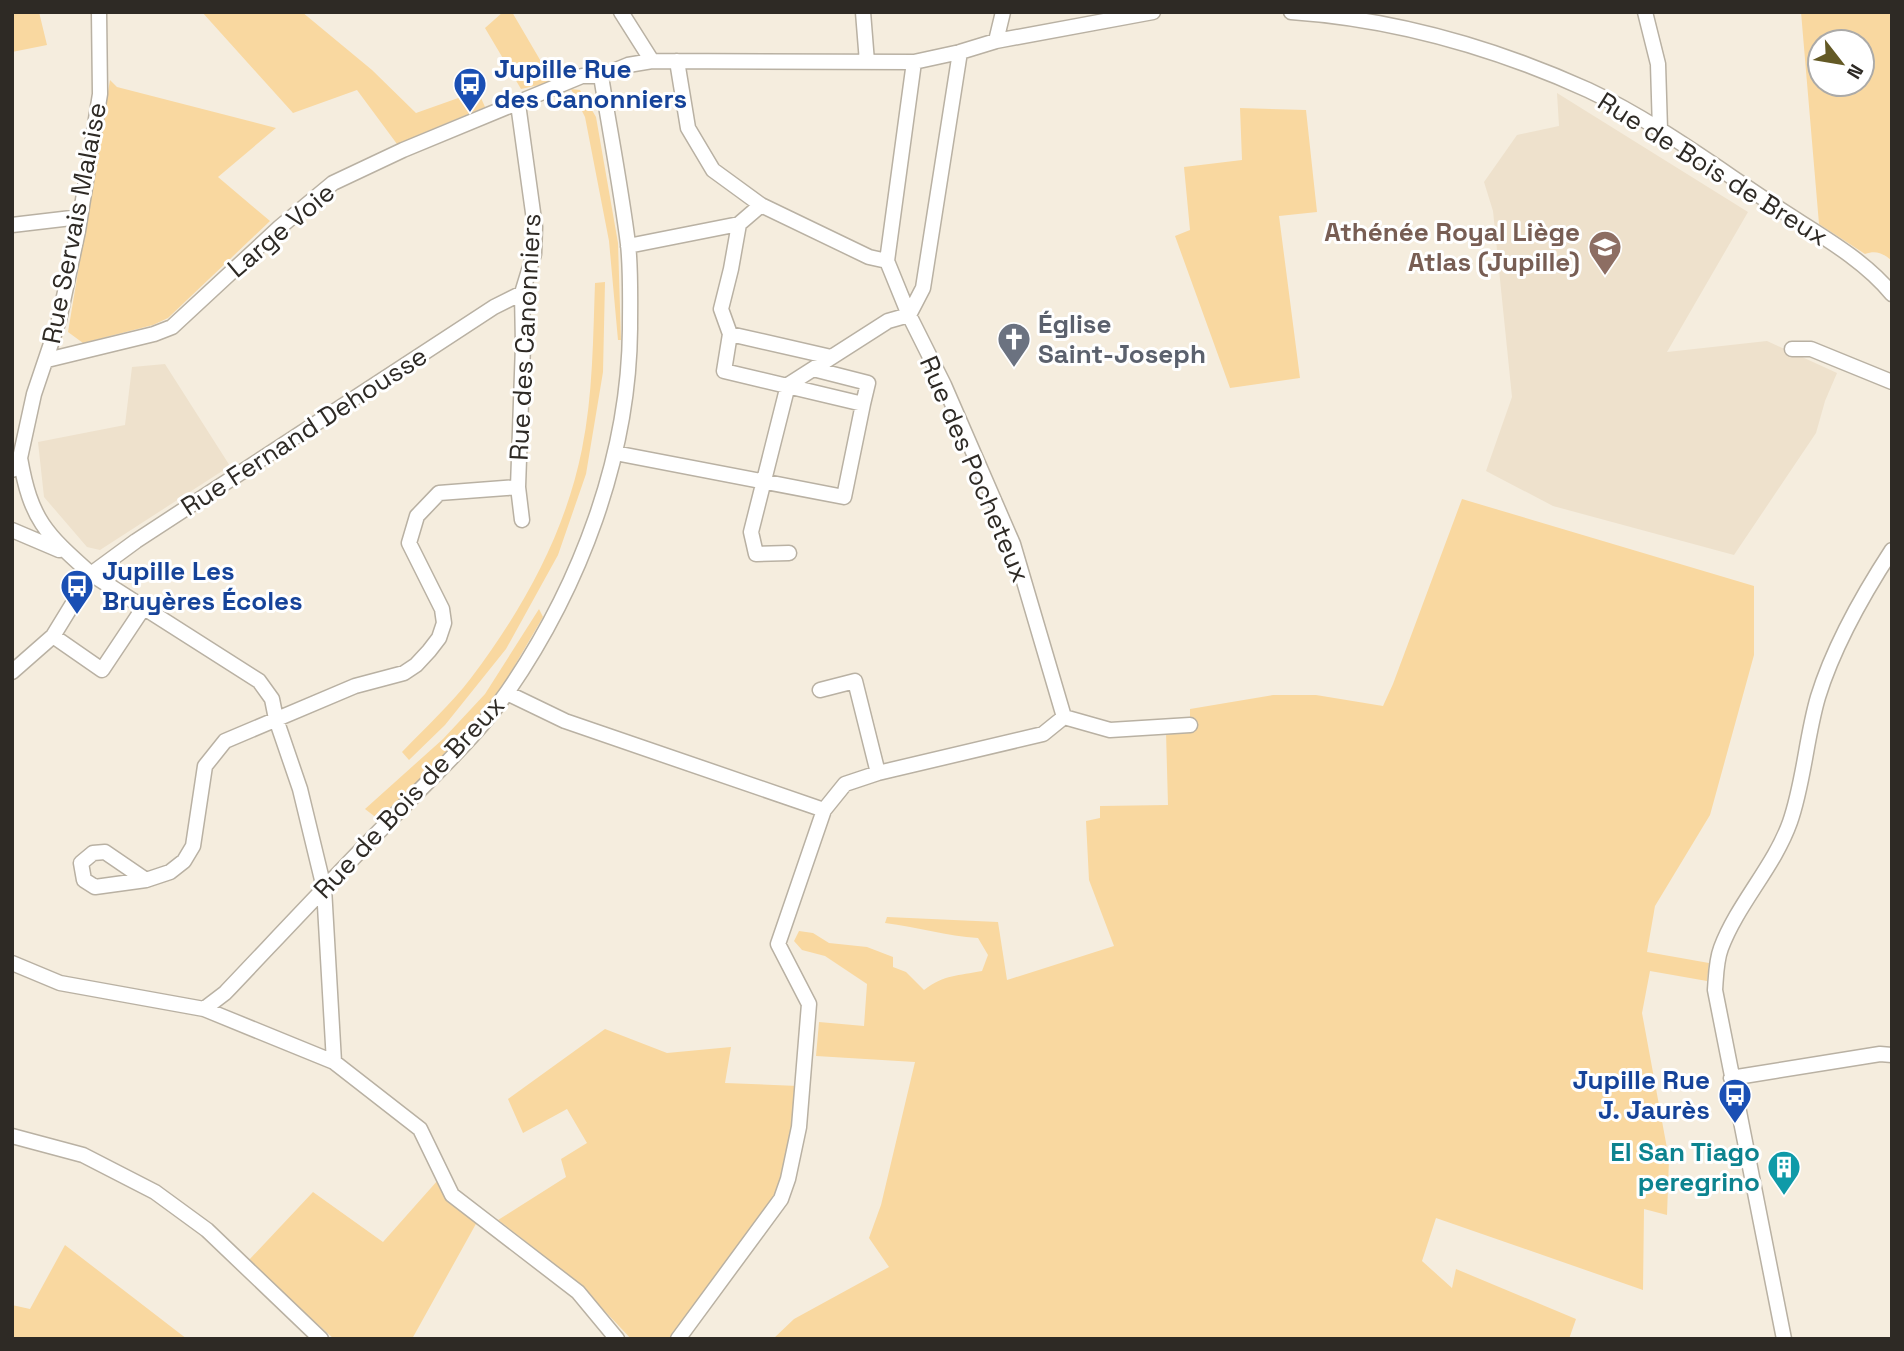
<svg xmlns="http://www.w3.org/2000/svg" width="1904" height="1351" font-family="'Space Grotesk',sans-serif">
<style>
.built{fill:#eee1cc}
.green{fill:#f9d8a0;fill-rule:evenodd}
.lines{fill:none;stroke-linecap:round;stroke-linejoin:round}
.minor-casing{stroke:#b9b1a3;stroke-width:17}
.minor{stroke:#fff;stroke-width:14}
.labels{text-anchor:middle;stroke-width:6;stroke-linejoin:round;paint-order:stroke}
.transit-label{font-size:26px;font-weight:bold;fill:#164399;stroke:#fff;text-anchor:start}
.street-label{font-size:26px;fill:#2e2a25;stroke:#fff}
.education-label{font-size:26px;font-weight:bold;fill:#785e54;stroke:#fff;text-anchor:end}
.worship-label{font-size:26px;font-weight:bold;fill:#5b616d;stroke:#fff;text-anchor:start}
.culture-label{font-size:26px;font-weight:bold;fill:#0d838f;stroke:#fff;text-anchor:end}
</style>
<rect width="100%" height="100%" fill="#f5edde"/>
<path class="built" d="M1557,93L1748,212L1667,352L1767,341L1837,373L1825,401L1816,433L1734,555L1553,506L1486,471L1512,397L1493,211L1484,182L1517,135L1559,126Z
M165,364L230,466L100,550L87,547L44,497L38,442L125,425L132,367Z"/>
<path class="green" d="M19,12H39L47,45L12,52V14Z
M202,12H302L372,70L416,113L478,91L485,107L397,144L357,90L293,113Z
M503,12H512L553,82L521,89L485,28Z
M1801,12H1892V261C1883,253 1876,250 1865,254L1819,224ZM1820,42H1862V84H1820Z
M110,80L117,87L276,128L218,177L270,221L168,318L153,325L83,343L68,332Z
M571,89L580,90L596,117L618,243L621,340H618L609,241L585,117Z
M1240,108L1306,110L1317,212L1279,216L1300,378L1230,388L1175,236L1190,230L1184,167L1242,160Z
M605,282L603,372L586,474L558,555L506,649L445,725L409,760L402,752C425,728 451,704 471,678C523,609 565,534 582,449C593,395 593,338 595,283Z
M1462,499L1754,586V655L1710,815L1655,906L1647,952L1709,963L1707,981L1650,971L1642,1013L1669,1159L1667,1215L1644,1209L1643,1290L1436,1218L1422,1261L1452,1288L1456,1269L1576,1319L1569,1339H773L794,1319L889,1267L869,1238L881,1205L915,1062L816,1056L819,1022L864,1026L867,984L825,956L802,950L794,941L799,931L813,933L829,943L867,947L893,957V967L906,972L924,990C945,974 958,976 982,971L988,955L978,938C947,936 917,927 885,923L887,917L998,922L1007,980L1114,946L1089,880L1086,821L1100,818V806L1168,805L1166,732L1190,733V709L1273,695H1316L1383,706L1393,684Z
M539,609L543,617L497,696L423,777L378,819L365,809L443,739L485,694Z
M605,1029L667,1053L731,1047L725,1083L798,1086L790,1143L777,1198L745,1236L671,1339H631C589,1292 548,1258 498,1220L566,1177L561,1159L587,1143L567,1109L523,1133L508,1099Z
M438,1180L477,1222L412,1339H334L248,1261L313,1192L383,1242Z
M65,1245L187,1339H12V1305L30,1309Z"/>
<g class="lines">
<defs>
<path id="minor" d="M621,12L652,61
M863,12L867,62
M1291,12C1393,19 1495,48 1588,90C1652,120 1710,163 1769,202C1810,230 1860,255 1892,294
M1645,12L1658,64L1660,130
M996,41L1003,12
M677,61L688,128L713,170L761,205L869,257L887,261
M739,224L731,269L721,309L730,334L724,371L863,404L868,383L813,369
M12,225L80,217
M628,246L739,224L761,205
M909,315L923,288L960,52
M730,334L831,357
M1792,349H1811L1892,382
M47,360L154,334L172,327L280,227L333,183L403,150L582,76H601L628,65L652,61L914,62L960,52L996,41L1153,12
M615,453L844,497L863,404
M20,458C31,520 45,533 91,574L259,681L272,699L276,719L300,789L324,888L334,1062
M12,470L20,458L34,394L59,320L78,231L100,94L99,12
M518,487L522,520
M12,530L59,550
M789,553L756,554L751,532L788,385L888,321L909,315
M53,636L102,670L144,607
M12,672L53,636L91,574L136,541L494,307L522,293
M820,690L855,681L878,773
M507,693L565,721L824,810
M1064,717L1110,730L1190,725
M146,880L105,852L93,853L81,863L84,880L95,887L146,880L170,872L184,861L193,846L205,766L225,741L355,686L404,673L416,665L429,651L439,638L444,623L442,609L409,543L417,516L439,493L518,487L523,345L522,293L534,254L535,227L518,104
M12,963L60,983L204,1009L334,1062L420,1129L452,1195L578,1292L617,1339
M204,1009L225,993C282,933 339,872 397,813C435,774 477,736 508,691C580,586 629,457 630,329C630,301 631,271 628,244C621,188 610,132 601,76
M1731,1078L1880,1054L1892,1055
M12,1136L83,1155L155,1192L207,1230L321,1339
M678,1339L781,1199L788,1179L799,1127L809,1004L778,944L824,810L845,784L878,773L1043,734L1064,717L1013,544L944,385L909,315L887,261L914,62
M1784,1339L1715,990C1716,977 1716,961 1721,948C1738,903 1774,867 1790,822C1804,782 1806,738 1818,697C1834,645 1862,596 1892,550"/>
</defs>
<use href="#minor" class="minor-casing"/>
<use href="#minor" class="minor"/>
</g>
<defs>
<symbol id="bus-pin" viewBox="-11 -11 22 30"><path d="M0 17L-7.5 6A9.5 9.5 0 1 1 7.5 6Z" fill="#1a4fb4" stroke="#fff"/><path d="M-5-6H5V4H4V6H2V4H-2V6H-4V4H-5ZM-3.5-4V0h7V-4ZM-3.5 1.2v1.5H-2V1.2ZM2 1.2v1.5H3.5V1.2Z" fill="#fff"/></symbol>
<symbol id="school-pin" viewBox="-11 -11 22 30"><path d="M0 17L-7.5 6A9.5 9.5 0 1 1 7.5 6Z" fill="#8d6e63" stroke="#fff"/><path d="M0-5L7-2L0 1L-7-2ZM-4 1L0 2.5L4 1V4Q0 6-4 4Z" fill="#fff"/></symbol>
<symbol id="church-pin" viewBox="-11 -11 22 30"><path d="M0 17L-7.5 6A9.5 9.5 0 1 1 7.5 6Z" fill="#6b7280" stroke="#fff"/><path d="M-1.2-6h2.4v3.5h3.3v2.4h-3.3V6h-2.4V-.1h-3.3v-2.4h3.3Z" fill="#fff"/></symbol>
<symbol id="building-pin" viewBox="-11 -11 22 30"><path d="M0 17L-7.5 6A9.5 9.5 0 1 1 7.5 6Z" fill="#0f9aa8" stroke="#fff"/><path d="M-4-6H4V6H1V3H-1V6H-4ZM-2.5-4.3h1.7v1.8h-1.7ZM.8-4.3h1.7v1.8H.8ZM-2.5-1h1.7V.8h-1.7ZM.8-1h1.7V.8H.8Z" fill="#fff"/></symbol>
</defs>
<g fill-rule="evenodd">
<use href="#bus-pin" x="451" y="65" width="38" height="52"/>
<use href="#school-pin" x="1586" y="228" width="38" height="52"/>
<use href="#church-pin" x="995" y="320" width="38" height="52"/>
<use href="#bus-pin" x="58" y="567" width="38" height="52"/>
<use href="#bus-pin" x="1716" y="1076" width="38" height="52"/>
<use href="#building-pin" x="1765" y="1148" width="38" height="52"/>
</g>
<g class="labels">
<g class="transit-label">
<text x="494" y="78">Jupille Rue<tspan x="494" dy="30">des Canonniers</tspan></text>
<text x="102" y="580">Jupille Les<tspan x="102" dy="30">Bruyères Écoles</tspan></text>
<text x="1710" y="1089" text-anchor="end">Jupille Rue<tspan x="1710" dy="30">J. Jaurès</tspan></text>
</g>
<g class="street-label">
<text transform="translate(1713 169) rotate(32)" y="9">Rue de Bois de Breux</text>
<text transform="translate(74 223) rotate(-79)" y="9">Rue Servais Malaise</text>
<text transform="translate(281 230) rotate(-40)" y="9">Large Voie</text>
<text transform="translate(525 337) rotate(-87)" y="9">Rue des Canonniers</text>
<text transform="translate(304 431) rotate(-33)" y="9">Rue Fernand Dehousse</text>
<text transform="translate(975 469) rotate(67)" y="9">Rue des Pocheteux</text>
<text transform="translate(409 797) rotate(-47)" y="9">Rue de Bois de Breux</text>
</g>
<g class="education-label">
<text x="1580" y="241">Athénée Royal Liège<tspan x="1580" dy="30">Atlas (Jupille)</tspan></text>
</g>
<g class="worship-label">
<text x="1038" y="333">Église<tspan x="1038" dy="30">Saint-Joseph</tspan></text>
</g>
<g class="culture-label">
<text x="1760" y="1161">El San Tiago<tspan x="1760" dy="30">peregrino</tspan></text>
</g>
</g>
<rect width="1904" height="1351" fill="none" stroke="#2e2a25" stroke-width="28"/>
<g transform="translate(1841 63) rotate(121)"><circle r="33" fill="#ffffff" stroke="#abaaa8" stroke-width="2"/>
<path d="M0-5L12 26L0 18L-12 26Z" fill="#635925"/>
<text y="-10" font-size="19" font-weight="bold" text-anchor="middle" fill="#2e2a25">N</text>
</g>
</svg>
